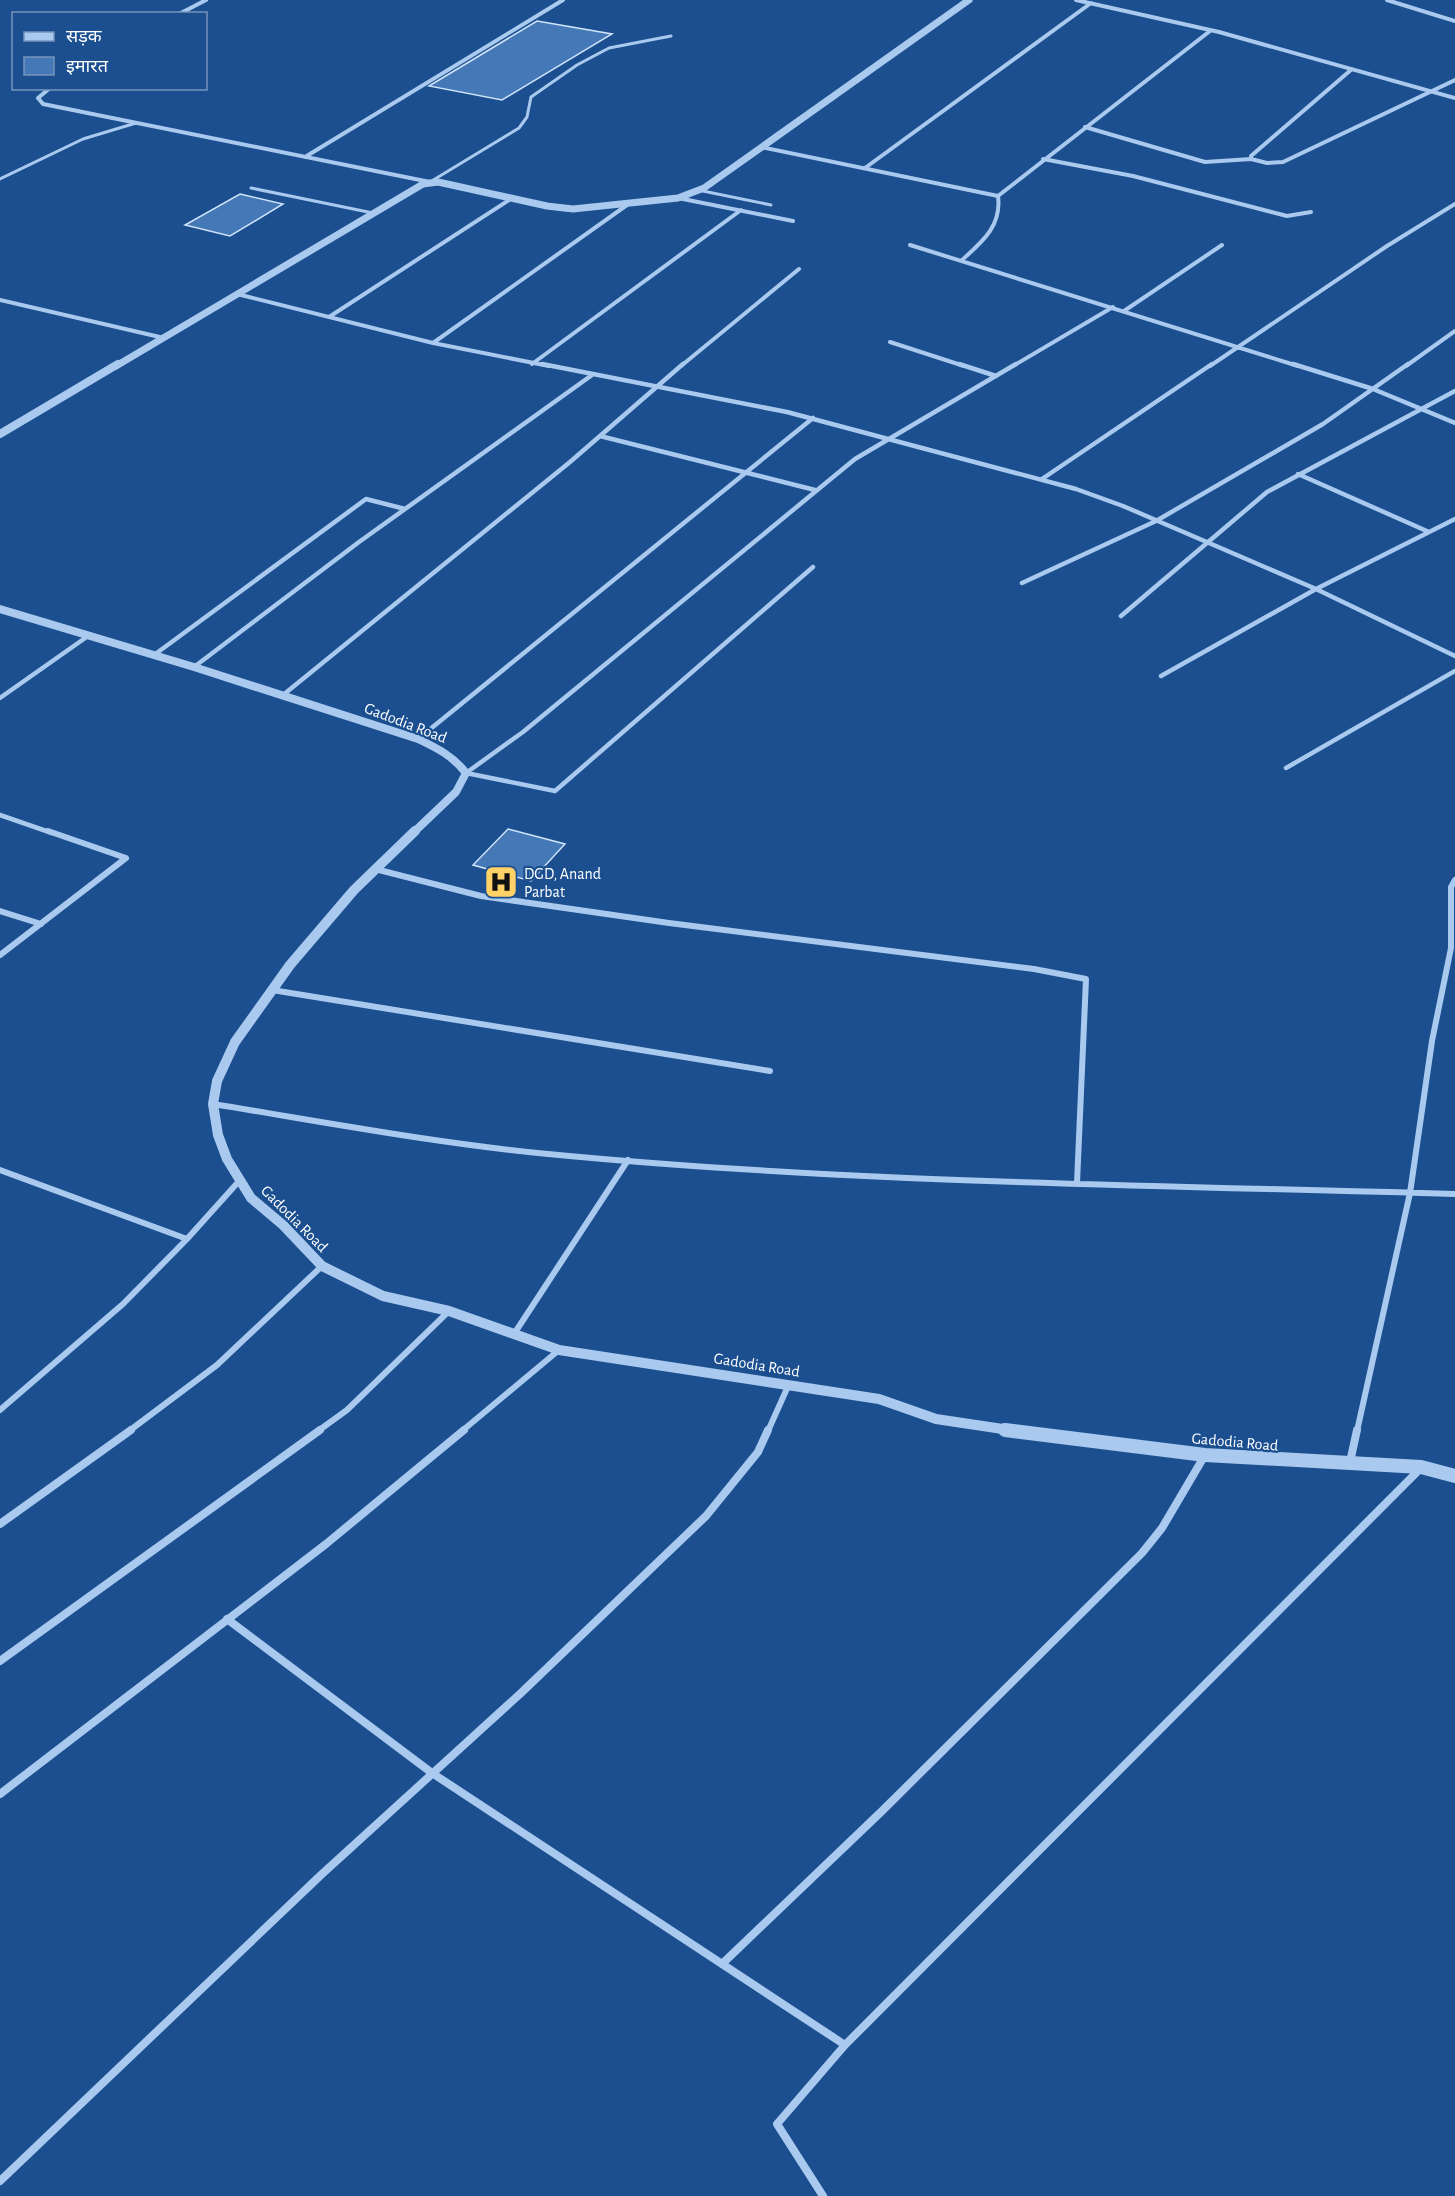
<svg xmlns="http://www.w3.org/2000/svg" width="1455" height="2196" font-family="'Alegreya Sans','Noto Sans Devanagari',sans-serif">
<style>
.building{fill:#4478b7;stroke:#cfe3fa;stroke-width:1.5}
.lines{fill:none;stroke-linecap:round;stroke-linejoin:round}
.service{stroke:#a9c9ee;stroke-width:3}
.minor-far3{stroke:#a9c9ee;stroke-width:4}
.minor-far2{stroke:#a9c9ee;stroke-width:4.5}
.minor-far1{stroke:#a9c9ee;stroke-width:6}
.minor{stroke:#a9c9ee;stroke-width:8}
.tertiary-far3{stroke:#a9c9ee;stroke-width:7}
.tertiary-far2{stroke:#a9c9ee;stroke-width:8}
.tertiary-far1{stroke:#a9c9ee;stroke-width:10}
.tertiary{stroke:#a9c9ee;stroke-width:14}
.labels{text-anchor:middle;stroke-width:4.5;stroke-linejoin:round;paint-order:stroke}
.street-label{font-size:16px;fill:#fff;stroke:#1b4f8f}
.poi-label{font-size:16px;fill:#fff;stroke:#1b4f8f;text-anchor:start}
</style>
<rect width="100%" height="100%" fill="#1b4f8f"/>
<path class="building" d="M537,21L612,34L502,100L429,86Z
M240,194L283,204L230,236L185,225Z
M508,829L565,844L531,881L473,865Z"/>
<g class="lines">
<path class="service" d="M0,179L83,139L136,123
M430,182L519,128L527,117L531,97L577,65L609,48L671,36
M251,188L373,213
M698,190L771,205"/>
<path class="minor-far3" d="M1076,0L1219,32L1455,98
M1387,0L1455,21
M179,14L206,0
M1352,69L1251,156V159L1267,163L1283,162L1455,80
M50,88L38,98L43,104L430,182
M1085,127L1205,162L1251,159
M761,147L998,196
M305,157L563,0
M1043,159L1133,176L1287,216L1311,212
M865,168L1091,3
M678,198L793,221
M910,245L1298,366
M962,260C982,242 1002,226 998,196L1210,31
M237,294L433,343L549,366
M0,300L164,338
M1124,311L1222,245
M329,317L512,198
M890,342L964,366
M433,343L627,205
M532,364L741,210
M681,366L799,269
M1013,366L1113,307
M1210,366L1387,246L1455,204
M1406,366L1455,331"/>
<path class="minor-far2" d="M542,364L787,412L1076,489L1123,506L1316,589L1455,656
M959,364L996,376
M1293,364L1373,389L1455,423
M600,436L815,490
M1298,474L1429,532
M1042,479L1212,364
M1022,583L1156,521L1323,424L1408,364
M1121,616L1267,492L1455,391
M154,655L366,499L405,509
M194,667L359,542L592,375
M1161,676L1316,589L1455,519
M283,695L570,462L683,364
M0,698L88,636
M418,739L813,418
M1286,768L1455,671
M466,773L523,732L855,459L1016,364
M466,773L555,791L813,567
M0,815L52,833"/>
<path class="minor-far1" d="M375,869L481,896L669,923L1034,969L1086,979L1077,1183
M0,911L41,924
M0,955L126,858L48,831
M272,990L770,1071
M213,1104C324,1122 435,1143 548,1154C849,1183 1153,1185 1455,1194
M0,1170L187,1239
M514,1334L628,1160
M0,1410L123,1304L187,1239L240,1180
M129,1431L217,1365L322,1266
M318,1431L347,1410L449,1311
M462,1431L559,1350
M768,1431L789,1384
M1357,1431L1410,1193L1432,1041L1451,948V887L1455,880"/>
<path class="minor" d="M1350,1462L1357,1430
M0,1524L131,1430
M227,1619L432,1773L845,2045
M0,1661L320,1430
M0,1794L326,1544L464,1430
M722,1964L882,1811L1142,1553L1162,1528L1205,1455
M0,2181L322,1874L521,1693L706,1516L758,1452L768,1430
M823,2196L777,2124L845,2045L1421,1468"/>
<path class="tertiary-far3" d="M116,366L423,184L438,182L547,206L573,209L678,198L704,188L969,0"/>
<path class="tertiary-far2" d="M0,434L118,364
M0,609L194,667L418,739C437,748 453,756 466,773L456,792L413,833"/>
<path class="tertiary-far1" d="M415,831L354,890L290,965L235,1042L217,1081L213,1104L218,1135L227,1159L251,1198L283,1225L322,1266L383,1296L449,1311L559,1350L879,1399L936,1419L1016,1431"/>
<path class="tertiary" d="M1005,1430L1205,1455L1421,1467L1455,1476"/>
</g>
<defs>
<symbol id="hospital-square" viewBox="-11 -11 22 22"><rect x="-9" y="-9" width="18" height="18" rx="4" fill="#ffd166" stroke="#1b4f8f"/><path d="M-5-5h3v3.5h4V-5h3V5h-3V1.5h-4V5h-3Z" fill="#111"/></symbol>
</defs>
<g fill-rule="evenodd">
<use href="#hospital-square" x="482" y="863" width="38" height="38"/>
</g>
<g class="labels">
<g class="street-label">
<text transform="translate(406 722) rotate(21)" y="6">Gadodia Road</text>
<text transform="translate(295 1218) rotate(45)" y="6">Gadodia Road</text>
<text transform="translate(757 1364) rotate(9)" y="6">Gadodia Road</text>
<text transform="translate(1235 1441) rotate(5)" y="6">Gadodia Road</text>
</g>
<g class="poi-label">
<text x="524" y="879">DGD, Anand<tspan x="524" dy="18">Parbat</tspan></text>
</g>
</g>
<rect x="12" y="12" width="195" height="78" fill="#1b4f8f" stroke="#7695bc" stroke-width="1.5"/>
<rect x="24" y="32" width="30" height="9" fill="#a9c9ee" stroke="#7695bc" stroke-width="1.5"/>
<text x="66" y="42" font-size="18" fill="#ffffff">सड़क</text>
<rect x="24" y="57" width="30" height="18" fill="#4478b7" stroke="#7695bc" stroke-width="1.5"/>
<text x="66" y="72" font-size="18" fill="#ffffff">इमारत</text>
</svg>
